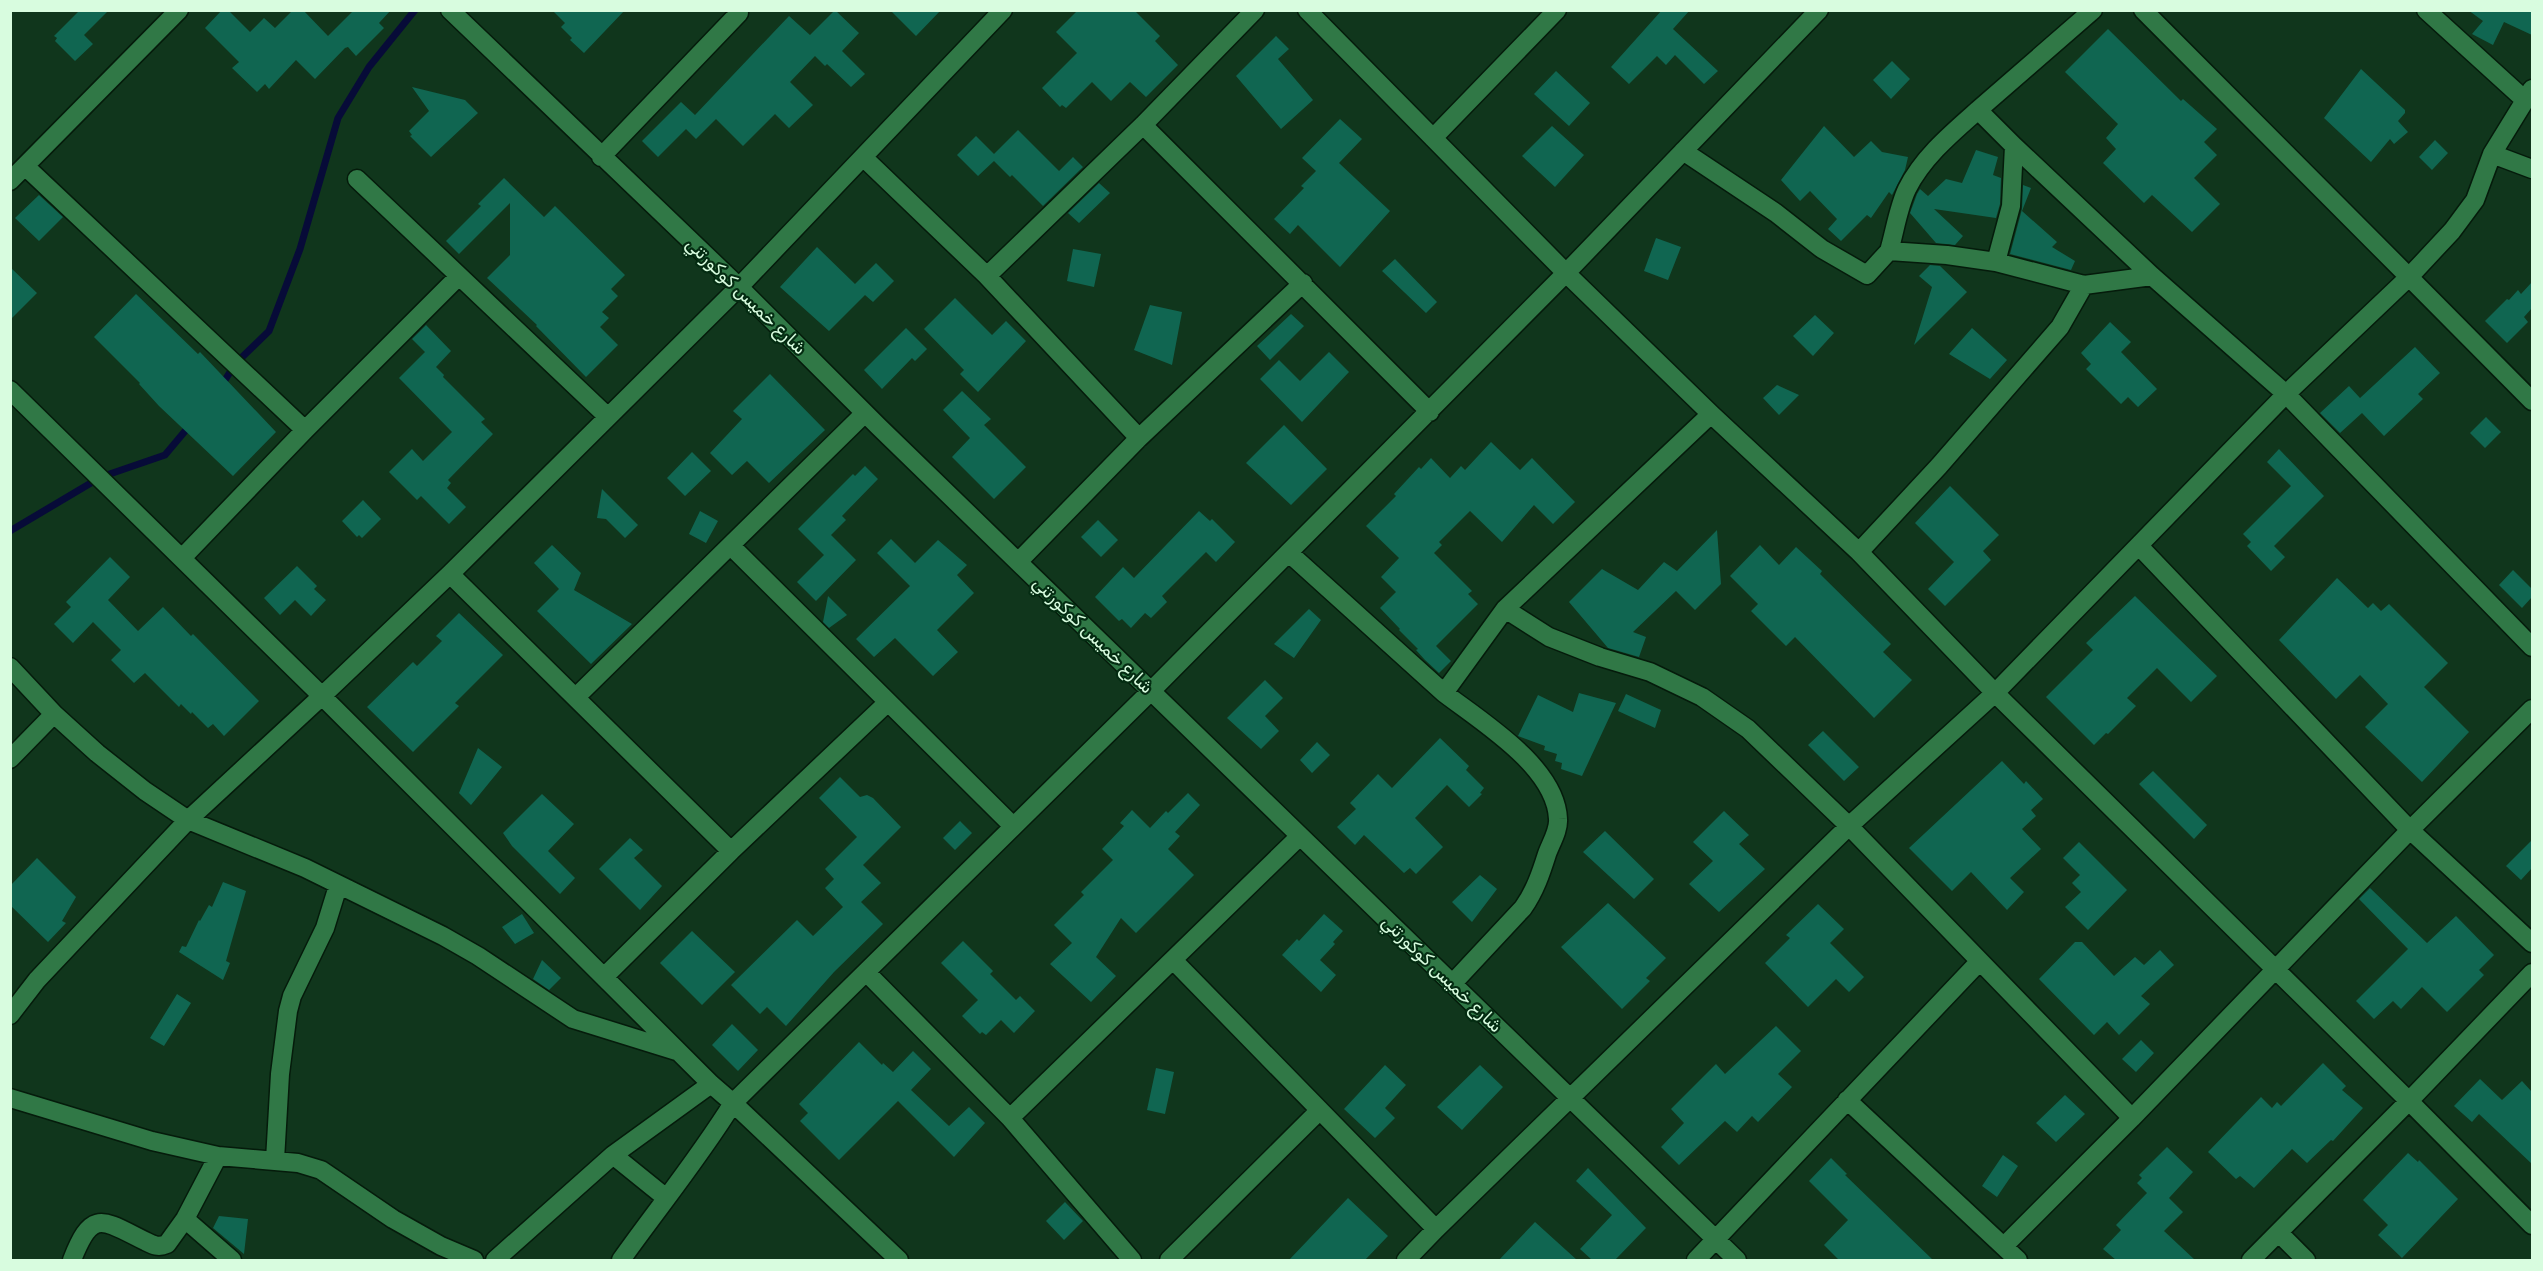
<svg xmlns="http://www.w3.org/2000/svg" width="2543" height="1271" font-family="Rubik,Vazirmatn,sans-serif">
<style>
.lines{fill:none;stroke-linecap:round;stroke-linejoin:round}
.stream{stroke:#070b38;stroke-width:7}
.building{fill:#106651}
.minor-casing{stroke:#051b0b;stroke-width:21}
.minor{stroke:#307846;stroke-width:18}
.labels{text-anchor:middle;stroke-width:4.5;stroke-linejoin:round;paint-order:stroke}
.street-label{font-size:18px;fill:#d8fcdf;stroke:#042c12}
</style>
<rect width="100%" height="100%" fill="#10361c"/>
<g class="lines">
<path class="stream" d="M222,385L235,364L269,331L300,249L338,118L369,67L415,10
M10,531L101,477L165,455L191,424"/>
</g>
<path class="building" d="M80,10H109L84,35L93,44L75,61L55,41L57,38L54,36Z
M222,10H228L250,32L264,18L275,28L293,10H303L328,36L354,10H391L379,23L384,28L356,56L348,47L345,48L315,79L296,60L269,89L265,84L257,92L232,68L239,62L205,28Z
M552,10H625L584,53L570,40L572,38L561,27L565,23Z
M835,10L859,33L842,51L865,74L851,87L827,64L825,66L815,56L790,82L813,105L789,128L775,114L743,146L716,119L696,139L686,129L658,157L642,141L681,102L695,115L789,16L810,35Z
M890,10H941L916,36Z
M1078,10H1134L1160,36L1155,41L1178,65L1146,97L1130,82L1111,101L1092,82L1066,108L1062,105L1060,107L1042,88L1077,53L1056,32Z
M1662,10H1690L1673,29L1718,71L1704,84L1675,55L1666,65L1657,56L1629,84L1611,67Z
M2468,10H2532V35L2504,22L2493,45L2472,34L2483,21Z
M2108,29L2181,101L2183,99L2217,129L2204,142L2217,155L2194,178L2220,204L2192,232L2152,195L2144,203L2103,163L2116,149L2106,138L2118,124L2065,72Z
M1276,36L1289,49L1278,59L1313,100L1281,129L1236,76Z
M1892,61L1910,79L1891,99L1873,80Z
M2361,69L2405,110V113L2398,121L2408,132L2394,144L2390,139L2371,162L2324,118Z
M1556,71L1590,103L1569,126L1534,94Z
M412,87L465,100L478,113L431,157L410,136L412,135L409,131L429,111Z
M1340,119L1362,139L1339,163L1390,211L1340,267L1298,225L1290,234L1274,219L1304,188L1301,186L1316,171L1302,158Z
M1552,126L1584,155L1555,187L1522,156Z
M1824,126L1854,157L1871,141L1882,152L1908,157L1905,170L1892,195L1889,192L1871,218L1867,215L1841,241L1828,229L1837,219L1810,191L1800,201L1781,180Z
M1018,130L1059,171L1073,157L1083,167L1043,206L1012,175L1010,177L994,161L978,176L957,155L976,136L994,154Z
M2435,140L2448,153L2432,170L2419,157Z
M1976,150L1998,157L1993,175L2001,178L2000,204L1996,218L1934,209L1963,236L1955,245L1936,243L1910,213L1917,194L1920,189L1928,196L1946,179L1962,183Z
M504,178L544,217L555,206L625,275L611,289L618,296L602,312L609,318L600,327L618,345L586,377L536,326L537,325L487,278L510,255V203L459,254L446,241L481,206L478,204Z
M1099,183L1110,193L1079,223L1068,213Z
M2023,185L2031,188L2022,211L2057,242L2052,247L2075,261L2071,270L2010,254L2022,209Z
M39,195L63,217L39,241L15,218Z
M1656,238L1681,247L1668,280L1644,271Z
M817,247L855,284L876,263L894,281L873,302L865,295L829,331L780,287Z
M1073,249L1101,254L1094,287L1067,281Z
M1395,259L1437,302L1426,313L1382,271Z
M1930,265L1940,266L1967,292L1914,345L1932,287L1919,276Z
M10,267L37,293L10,320Z
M2532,282V308L2524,317L2528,322L2507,343L2485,321L2507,299L2509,300L2518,290L2521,294Z
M136,294L198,354L200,352L276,432L233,476L159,406L139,384L140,383L94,337Z
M955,298L992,335L1006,321L1026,341L978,392L960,374L964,370L924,329Z
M1150,305L1182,312L1172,365L1134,350Z
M1291,314L1304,326L1270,360L1257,346Z
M1815,315L1834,333L1813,356L1793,336Z
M2110,322L2131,342L2121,352L2157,389L2138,407L2128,397L2121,404L2086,369L2091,364L2081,353Z
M426,325L451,351L436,367L444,375L443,377L485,419L481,422L493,434L448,480L451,483L447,488L466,507L449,524L421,496L417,500L389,472L412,449L423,461L452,432L399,378L425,352L412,339Z
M906,328L927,349L915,361L912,358L882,389L864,370Z
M1972,328L2007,360L1990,379L1949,354Z
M2415,347L2440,373L2418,394L2423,399L2384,436L2362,413L2340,433L2320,413L2349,386L2360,398Z
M1329,352L1349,372L1302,422L1260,379L1279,360L1300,381Z
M770,374L825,430L769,483L747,461L732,475L710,453L742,419L733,411Z
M1777,385L1799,395L1779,415L1763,398Z
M962,391L991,419L984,425L1026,467L994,499L952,457L970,438L943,410Z
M2486,417L2501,432L2485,448L2470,433Z
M1284,425L1327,469L1291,505L1246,463Z
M1491,442L1520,470L1532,458L1575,502L1553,524L1534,505L1502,542L1470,511L1439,542L1442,545L1434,553L1472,591L1468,594L1478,604L1436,646L1451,661L1439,673L1425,660L1416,650L1418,649L1399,630L1400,629L1380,608L1396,592L1381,577L1399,558L1366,526L1396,496L1394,494L1419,467L1421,469L1431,458L1450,478L1461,466L1465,470Z
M2279,449L2324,496L2274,546L2285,557L2271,571L2247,546L2251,542L2243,534L2291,486L2267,462Z
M692,452L711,471L685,496L667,478Z
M865,466L878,479L842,516L846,520L831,535L856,560L816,601L797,582L824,555L798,529L853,474L855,476Z
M1950,486L1999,535L1983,551L1991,560L1945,606L1928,589L1954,562L1915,523Z
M602,489L638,525L625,538L606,519L597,518Z
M363,500L381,519L362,538L359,535L357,537L342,521Z
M700,511L718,521L706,543L689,534Z
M1199,511L1210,521L1212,519L1235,542L1216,562L1206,552L1162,596L1167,602L1151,618L1145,613L1131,628L1122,619L1119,621L1095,597L1123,567L1134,578Z
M1098,520L1118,540L1101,557L1081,537Z
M1717,530L1721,584L1695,610L1676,591L1633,632L1646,637L1639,657L1608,648L1569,602L1602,569L1638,590L1664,562L1677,571Z
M891,539L915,563L938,540L967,565L957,575L974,593L937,630L958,652L933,676L895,638L874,657L856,639L910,586L877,553Z
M552,545L581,573L574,590L632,624L591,664L537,611L559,589L534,563Z
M1760,545L1779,565L1796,547L1822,571L1820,574L1891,644L1883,652L1912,680L1874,718L1795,637L1786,646L1751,611L1758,604L1730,576Z
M110,557L130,577L108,600L138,631L163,607L191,636L193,634L259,701L224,736L213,724L208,728L192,712L191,714L181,704L179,707L145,673L134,683L111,660L121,650L93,622L73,643L54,624L71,607L66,602Z
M297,566L317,586L314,589L326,600L311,616L295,600L280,615L264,598Z
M2513,570L2532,589V597L2522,608L2499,585Z
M2337,578L2368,608L2373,603L2381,611L2389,604L2448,663L2424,687L2469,732L2422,782L2365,727L2388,704L2360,675L2336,699L2279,640Z
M828,596L847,615L829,628L823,622Z
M2135,596L2217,676L2191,702L2157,668L2127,698L2136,706L2108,734L2106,733L2094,745L2046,697L2093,650L2086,643Z
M1309,609L1321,620L1294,658L1274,644Z
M459,613L503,655L455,703L459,706L413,752L367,707L413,662L417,666L442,641L436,636Z
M1265,680L1283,698L1265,716L1279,731L1261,749L1227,718Z
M1579,693L1616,703L1582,776L1561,769L1562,763L1555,761L1557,754L1544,750L1545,746L1518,736L1538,695L1573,712Z
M1626,694L1661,710L1655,728L1618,711Z
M1823,731L1859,767L1844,781L1808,745Z
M1440,738L1469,766L1466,770L1484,788L1480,793L1482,794L1469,807L1447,785L1415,818L1443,847L1416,874L1410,868L1404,873L1364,835L1355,845L1337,827L1356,809L1350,803L1378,774L1392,788Z
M1317,742L1330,755L1312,773L1300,760Z
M478,748L502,767L471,805L459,793Z
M2002,761L2024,784L2026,781L2043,799L2031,810L2036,816L2022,829L2041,849L2010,878L2024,892L2007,910L1971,872L1952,891L1909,848Z
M2153,771L2207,825L2194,839L2139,784Z
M840,777L860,797L867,795L873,798L901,827L863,865L881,883L861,902L883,924L834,972L786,1026L767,1007L760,1014L731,985L797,920L813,936L843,907L825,888L834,879L825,869L857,837L819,798Z
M1188,793L1200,805L1175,832L1180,836L1168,849L1194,875L1136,933L1121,918L1096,957L1116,976L1091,1002L1050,964L1072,943L1054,925L1084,895L1081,892L1113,860L1102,849L1124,826L1120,823L1132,810L1150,828L1166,811L1168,813Z
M542,794L574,824L548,851L575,878L560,894L512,846L503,833Z
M1724,811L1749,835L1739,844L1765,869L1719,912L1689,884L1713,861L1693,842Z
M960,821L972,833L955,850L943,838Z
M1605,831L1654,879L1634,899L1583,852Z
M630,838L643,850L634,858L662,886L640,910L599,869Z
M2532,840V868L2521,880L2506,866Z
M2079,842L2127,890L2088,930L2065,907L2081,892L2072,883L2080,875L2063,858Z
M37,858L76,897L62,921L66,923L48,942L10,905V886Z
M1480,875L1497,889L1472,922L1452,902Z
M223,882L246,891L226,961L230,963L223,980L179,952L182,946L186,947L199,920L200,921L209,905L212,907Z
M2370,888L2427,943L2456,916L2494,955L2479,970L2484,975L2447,1012L2422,987L2401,1009L2393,1001L2374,1019L2356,1001L2408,949L2359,899Z
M1608,903L1666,958L1646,978L1650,981L1622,1009L1561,947Z
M1818,904L1844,929L1830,943L1864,977L1849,992L1836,979L1808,1007L1765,963L1790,938L1786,935Z
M522,914L534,933L515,944L502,927Z
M1324,914L1343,931L1333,942L1335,944L1320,960L1336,975L1321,992L1282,955L1297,939L1299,941Z
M692,931L735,972L702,1005L660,963Z
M963,941L993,971L990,974L1016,1000L1020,996L1035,1011L1014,1033L1001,1020L986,1035L982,1032L980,1034L962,1016L978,1000L941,963Z
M2075,942H2082L2114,976L2135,957L2144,965L2160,950L2174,965L2141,996L2150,1004L2119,1035L2107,1022L2094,1035L2039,979Z
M542,960L561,978L549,990L533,979Z
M177,994L191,1003L164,1046L150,1038Z
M732,1024L758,1050L738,1071L712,1045Z
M1776,1026L1801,1051L1778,1074L1792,1087L1758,1122L1752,1116L1737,1132L1725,1121L1679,1165L1661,1147L1684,1123L1671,1109L1716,1064L1725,1074Z
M2141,1040L2154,1053L2136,1072L2122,1059Z
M859,1042L882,1065L883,1063L893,1072L913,1051L931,1069L911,1090L949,1126L969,1107L985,1123L954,1157L898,1101L839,1160L800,1121L808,1113L799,1104Z
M2323,1063L2346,1086L2342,1090L2363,1108L2333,1141L2331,1140L2307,1163L2292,1149L2254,1188L2240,1176L2236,1179L2208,1152L2261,1097L2272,1108L2277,1102L2281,1106Z
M1385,1065L1406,1085L1385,1108L1395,1118L1375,1138L1344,1109Z
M1480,1065L1503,1087L1462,1130L1437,1107Z
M1156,1068L1174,1072L1165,1114L1147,1110Z
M2480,1079L2502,1100L2522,1081L2532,1092V1164L2479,1114L2472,1122L2454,1106Z
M2065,1095L2085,1114L2056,1142L2036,1123Z
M2167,1147L2193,1172L2169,1198L2183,1212L2164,1231L2195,1260H2116L2103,1249L2121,1230L2116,1225L2147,1193L2137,1183L2142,1178L2139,1175Z
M2408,1153L2418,1162L2419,1160L2458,1199L2402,1258L2378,1235L2388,1225L2363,1200Z
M2003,1155L2018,1166L1997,1197L1982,1186Z
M1831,1158L1847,1174L1845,1175L1933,1260H1839L1824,1245L1848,1220L1809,1181Z
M1588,1168L1646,1228L1615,1260H1592L1580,1249L1612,1215L1576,1181Z
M1348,1198L1388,1236L1365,1260H1289Z
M1065,1202L1083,1221L1064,1240L1046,1221Z
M219,1216L248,1219L244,1254L213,1228Z
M1535,1222L1577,1260H1499Z"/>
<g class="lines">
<defs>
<path id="minor" d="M450,10L739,287L878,426L1737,1260
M1003,10L739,287L450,574L322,696L711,1084L733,1103L1151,691L1566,273L1711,414L1859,552L1995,693L2286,394L2409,277L2143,10
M1307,10L1566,273L1819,10
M2426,10L2526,101
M2532,89L2492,154L2475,200L2452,231L2409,277L2532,401
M1143,125L1430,412
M1433,138L1557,10
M2014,146L2152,276L2286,394L2532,647
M1683,151L1776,213L1822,249L1867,275L1889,251L1947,255L1996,262L2084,285L2152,276
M2492,154L2532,169
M601,157L739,13L736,10
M863,157L987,276L1139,438
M26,167L305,430
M357,179L608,417
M10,181L179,10
M1889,251C1895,231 1898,208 1907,189C1923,157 1952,133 1978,110
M1996,262L2011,206L2014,146L1978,110L2093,10
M987,276L1143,125L1255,10
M10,390L322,696L188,820L37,980L10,1015
M731,546L1013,826
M2139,546L2410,830L2532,943
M1859,552L1939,466L2060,327L2084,285
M1289,553L1444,693L1505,609L1711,414
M182,558L305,430L459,276
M1018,562L1139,438L1303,283
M450,574L731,851
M1505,609L1549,637L1600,657L1650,672L1702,697L1748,729L1849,826L2132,1118L2410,830L2532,709
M10,667L54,714L97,753L145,791L188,820L305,868L443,936L478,956L573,1019L676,1051
M1444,693C1482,722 1556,767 1558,819C1559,830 1551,843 1547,854C1541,873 1535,891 1523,908L1452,984
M576,697L865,413
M10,759L54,714
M1173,960L1436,1229
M866,972L1010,1118L1132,1260
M604,977L731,851L887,703
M10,1098L152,1141L218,1156L298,1163L321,1170L393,1219L441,1246L474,1260
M1847,1100L2018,1260
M1010,1118L1300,836
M613,1155L665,1197
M275,1160L280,1074L288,1011L292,996L325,928L338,886
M185,1219L232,1260
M2279,1233L2306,1260
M2004,1246L2132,1118
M72,1260C92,1209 101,1219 145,1241C153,1245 158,1248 167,1244L185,1219L218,1156
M495,1260L613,1155L711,1084
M621,1260C658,1208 699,1158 733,1103L899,1260
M1169,1260L1319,1111
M1406,1260L1436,1229L1849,826L1995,693L2409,1101L2532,973
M1696,1260L1979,962
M2251,1260L2409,1101L2532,1225"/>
</defs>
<use href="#minor" class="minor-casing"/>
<use href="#minor" class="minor"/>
</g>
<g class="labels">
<g class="street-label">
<text transform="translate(746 296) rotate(44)" y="6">شارع خميس كوكورتني</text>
<text transform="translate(1093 635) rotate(44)" y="6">شارع خميس كوكورتني</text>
<text transform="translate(1442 974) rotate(44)" y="6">شارع خميس كوكورتني</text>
</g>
</g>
<rect width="2543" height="1271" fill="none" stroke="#d8fcdf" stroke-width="24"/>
</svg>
